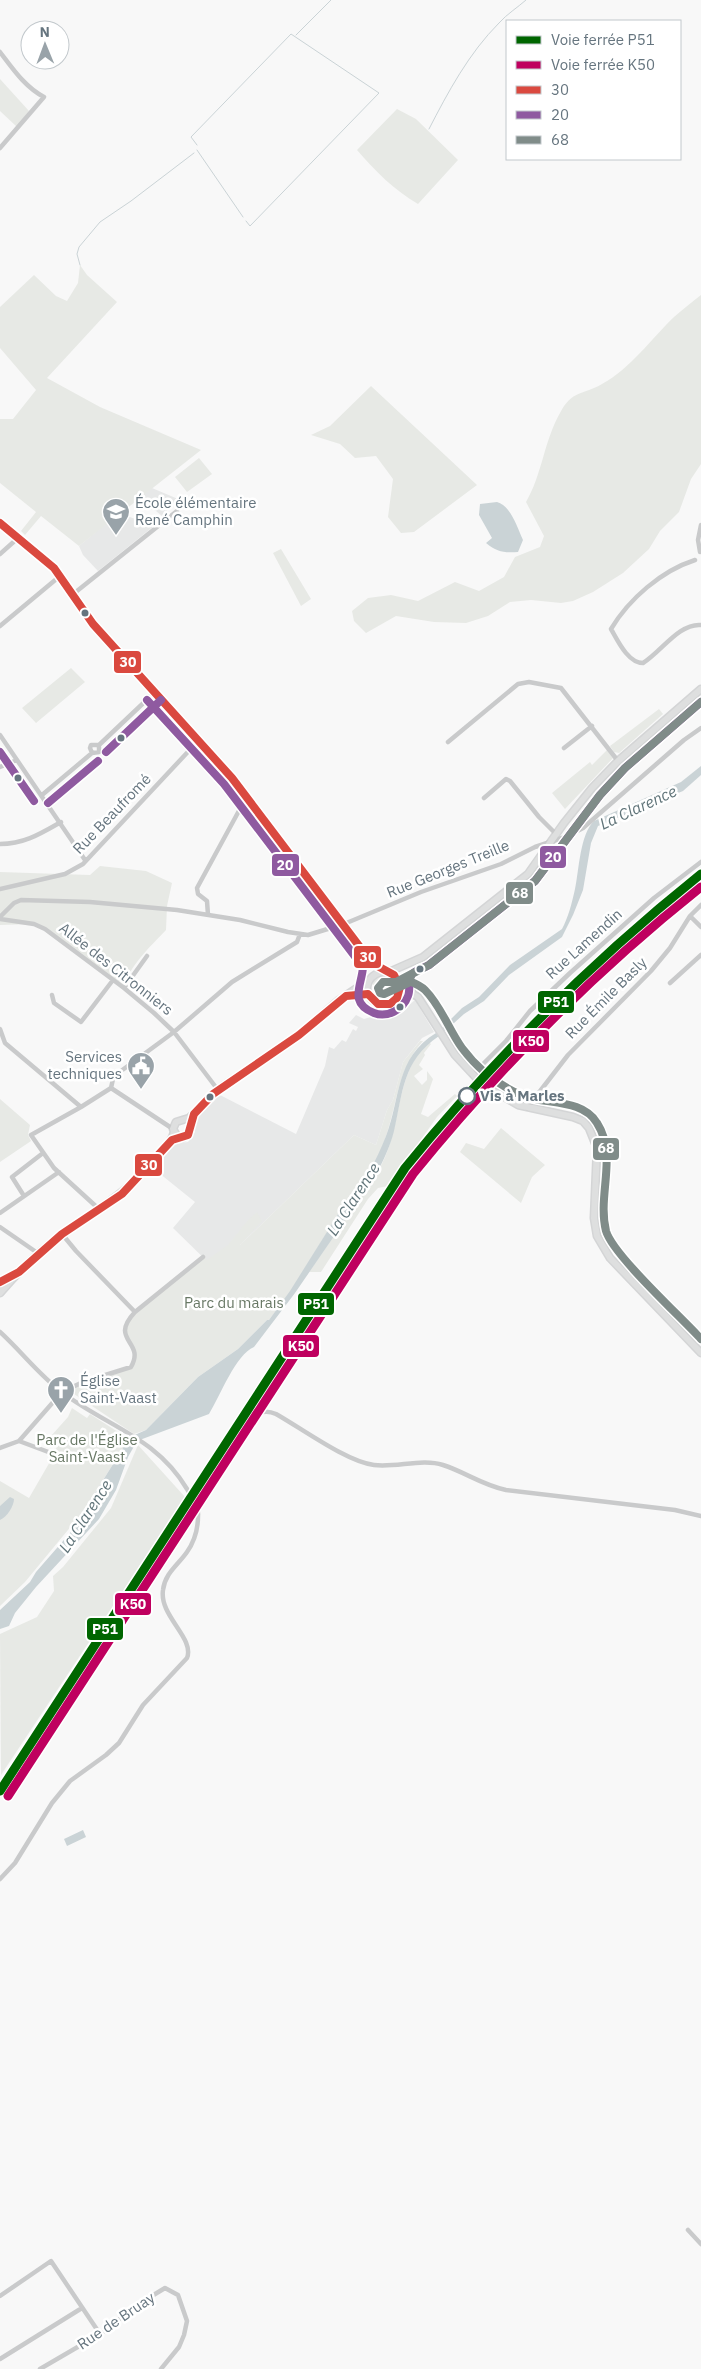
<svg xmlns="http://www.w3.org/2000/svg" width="701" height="2369" font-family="'IBM Plex Sans',sans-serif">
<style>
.built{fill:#e7e8e8}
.green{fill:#e7e9e5}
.water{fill:#cad3d6}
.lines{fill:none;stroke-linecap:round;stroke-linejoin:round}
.stream{stroke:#cad3d6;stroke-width:1}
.secondary-casing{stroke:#d4d5d6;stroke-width:9}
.street{stroke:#c9cacb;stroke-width:4.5}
.secondary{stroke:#dedfdf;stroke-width:6}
.bus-1-casing{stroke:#fff;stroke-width:11}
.bus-2-casing{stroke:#fff;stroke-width:11}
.bus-3-casing{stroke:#fff;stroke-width:11}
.bus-1{stroke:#da493f;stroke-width:8}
.bus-2{stroke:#8f5aa0;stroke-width:8}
.bus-3{stroke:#808c89;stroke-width:8}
.rail-1-casing{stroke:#fff;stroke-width:12}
.rail-2-casing{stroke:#fff;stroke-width:12}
.rail-1{stroke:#060;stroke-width:9}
.rail-2{stroke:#bf005f;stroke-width:9}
.bus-dot{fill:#66757f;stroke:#fff;stroke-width:2}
.stop-dot{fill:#fff;stroke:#66757f;stroke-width:2.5}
.labels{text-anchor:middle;stroke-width:5;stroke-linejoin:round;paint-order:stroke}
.poi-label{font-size:15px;fill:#66757f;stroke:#fff;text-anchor:start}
.street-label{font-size:15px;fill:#66757f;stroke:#fff}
.stop-label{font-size:15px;font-weight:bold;fill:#66757f;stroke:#fff;text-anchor:start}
.park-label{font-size:15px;fill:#687865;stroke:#fff}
.water-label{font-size:16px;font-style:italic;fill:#607479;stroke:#fff}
.line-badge{stroke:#fff;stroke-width:2}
.badge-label{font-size:14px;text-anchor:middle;font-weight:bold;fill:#fff}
</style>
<rect width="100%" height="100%" fill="#f8f8f8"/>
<path class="built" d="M152,488L178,499L162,516L156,511L133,502Z
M119,513L154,526L98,571L83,555L79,546Z
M415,1000L434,1032L422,1038L403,1062L393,1100L387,1110L376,1145L354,1135L215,1269L173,1228L195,1202L154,1169L175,1144L188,1142L195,1132L193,1127L197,1117L220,1095L296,1134L325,1066L329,1047L334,1049L342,1040L346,1042L353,1029L356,1031L358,1027L349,1023L356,1015L364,1019L408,1006Z"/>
<path class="green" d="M0,79L29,111L17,127L0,111Z
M397,109L416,119L458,160L418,204C394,190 375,171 357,150Z
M80,265L87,275L117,302L47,378L100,407L201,450L79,546L41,516L25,535L21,531L36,512L0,483V419H13L36,390L0,348V307L34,275L56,296L67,301L78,283Z
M701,295V464L691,479L679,512L660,531L649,549L623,573L593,592L573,601L561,603L531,600L510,602L488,616L466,623L434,622L396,616L366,633L354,621L352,611L368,598L391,595L418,601L455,582L479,591L504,577L515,557L540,547L544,536L526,502C542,475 544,441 560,413C572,390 583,395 602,384C630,369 652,338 674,317C683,309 692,302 701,295Z
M371,386L477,485L414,532L401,533L388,517L393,479L376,456L355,458L340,444L311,435L330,426Z
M199,458L212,474L187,492L175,477Z
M281,549L311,599L301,606L273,553Z
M71,668L85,682L36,723L22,708Z
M659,709L663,714L619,753L614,752L610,746Z
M607,750L613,758L565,809L552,793L590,762L592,765Z
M100,866L146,871L172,883L167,906L166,930C150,947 129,966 123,989L40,927L32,924L0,925V872L90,875Z
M385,975L392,978L397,989L391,1000L379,1001L373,996L381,992V988L371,984L377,977Z
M420,1041H423C398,1069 398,1099 387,1133C379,1160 364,1184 348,1207L344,1211H340L291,1291L269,1320H267L238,1349L198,1377L146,1430L134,1434L68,1390L131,1367L135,1357L124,1332L126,1321L203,1257L207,1260L228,1245L249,1219L257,1212L262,1221L240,1245L354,1135L376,1145L387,1110L393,1100L403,1062Z
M429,1042L431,1044L424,1053L425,1055L419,1065L423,1069L414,1076L422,1085L427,1080V1071L433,1079L421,1114L428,1117L455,1094L457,1096L437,1117L388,1186L378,1188L368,1199L321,1272H309C325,1249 340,1226 356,1203C367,1188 378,1174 385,1157C402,1119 396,1072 429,1042Z
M0,1099L30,1125L28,1135L31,1141L0,1162Z
M501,1128L545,1165L532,1177L521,1203L460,1152L466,1143L484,1149Z
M72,1408L87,1418L90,1414L129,1439L82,1513L25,1582L0,1606V1481L29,1498L55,1453L57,1445L51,1436L68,1417Z
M138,1445L185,1497L1,1775L0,1634L37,1617L54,1591L53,1576L63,1567L111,1508Z"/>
<path class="water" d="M497,502C511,506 517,527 523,540L518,552C504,553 497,552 486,543L492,538L479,515L480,504Z
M701,766V775L683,791L598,826L591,843L583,890L573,915L562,937L509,975L484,1001L464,1014L443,1033L441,1029L462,1008L479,997L510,965L562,929C568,918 572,903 575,889C579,870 580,834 594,821L681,782Z
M436,1033L439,1036C402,1061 403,1093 394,1131C390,1147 383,1161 376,1175L295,1293L254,1347C236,1354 220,1396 209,1414L137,1441L128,1457L116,1490L99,1519L36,1587L15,1613L9,1626L0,1629V1610L30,1582L36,1572L70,1533L130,1437L146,1430L198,1377L238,1349L267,1320H269L290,1291L340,1211H344L348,1207C363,1184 376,1162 386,1136C401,1097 395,1058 436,1033Z
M10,1497L14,1499C14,1506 7,1517 0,1520V1506Z
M83,1830L86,1837L67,1846L64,1839Z"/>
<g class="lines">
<path class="stream" d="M296,35L331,0
M429,129C448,92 469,53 499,23C507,14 517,8 526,0
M197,145L191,137L291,34L379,93L250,226L246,221
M197,150L243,217
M80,265L77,254L79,247L100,222L131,201L194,153"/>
<defs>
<path id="secondary" d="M0,523L54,568L93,624L232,778L372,963L385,972
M389,972L423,957L528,874L564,823L592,788L618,761L701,689
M400,987L418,997L455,1055L481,1083L518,1105L573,1117L583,1121L589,1128L597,1148L594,1218L597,1236L610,1258L701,1353
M349,994L363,993L368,994
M397,998L400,987L394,975L381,972C364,977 362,996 378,1004H390L412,992
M194,1114L188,1135L183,1138L177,1136L173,1129L176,1122L189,1118L223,1086L299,1035L339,1000L369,980
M0,1282L14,1275
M0,1293C18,1272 39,1251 62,1235C99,1208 126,1194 157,1157C164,1149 172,1142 174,1132"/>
</defs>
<use href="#secondary" class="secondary-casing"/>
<path class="street" d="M0,52C13,69 25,87 44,97L0,148
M700,552L698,540L701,525
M0,554L18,538
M695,560C661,571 629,599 611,629C618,641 628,663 643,663C661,652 679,623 701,625
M72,595L177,511
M0,626L60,576
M0,735L85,860
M448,742L518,684L529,682L561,688L618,761
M99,745L154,693
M564,748L592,726
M92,753L90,748L91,745H99
M92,753L99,752V745
M0,767L17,760
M42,795L92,753
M484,798L506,779L510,781L539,817L556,834
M0,844C24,844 40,834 61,822
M0,889L65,874L83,864L199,740
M208,915L207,901L198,894L197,888L247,796
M690,916L701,927
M0,917L14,903L21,900L90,902L177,910L240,920L288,932L308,935L344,924L421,892L501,864L535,847L568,836L583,828L684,740L701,728
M0,919L34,924L45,929L124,988L154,1013L174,1032L218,1090
M670,983L701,955
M124,988L147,956
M52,995L54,1003L81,1022L113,980
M0,1029L5,1043L81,1107L111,1088L173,1129
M472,1075L506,1041L530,1011L570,973L654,898L701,862
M111,1088L113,1079L121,1071L174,1032L232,982L297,942L300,934
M81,1107L31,1135L54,1168L100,1210
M527,1108L568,1055L651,971L670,948L690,916L701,905
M24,1196L12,1177L43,1153
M0,1213L59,1172
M0,1227L39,1254
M62,1234L76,1251L135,1312
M0,1332C21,1351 40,1376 63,1393C108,1427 156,1437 187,1489C192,1498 199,1505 198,1516C198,1528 194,1542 187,1552C178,1565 165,1573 163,1590C159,1616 195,1638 187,1658L143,1705L119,1743L106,1755L70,1781L52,1803L15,1863L0,1879
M19,1441L51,1453
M0,1448L19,1441L62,1392L83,1382L131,1367C146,1341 108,1341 135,1312L203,1257
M196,1503L205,1493L217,1470L248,1422C256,1412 265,1409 276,1414C301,1428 347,1462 374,1465C396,1468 422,1458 443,1465C465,1472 482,1485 506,1490L675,1510L701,1516
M688,2230L701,2244
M0,2296L51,2261L100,2334
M0,2359L82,2308
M40,2369L100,2334L142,2302L165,2288L178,2295L187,2321L184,2335L179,2347L161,2369"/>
<use href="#secondary" class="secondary"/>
<defs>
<path id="bus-1" d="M0,523L54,568L93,624L232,778L372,963L394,975L400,987L397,998L390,1004H378L368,994L346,996L299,1035L213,1094L194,1114L188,1135L172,1140L122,1194L62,1234L19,1272L0,1282"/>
<path id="bus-2" d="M147,700L224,784L363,967C362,985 348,1003 374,1013C387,1018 403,1010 408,996C411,989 407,980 412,974C416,970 424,968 429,965L535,881L600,795L625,768L701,702
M0,752L34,801
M106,752L161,700
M48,803L98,761"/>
<path id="bus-3" d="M701,702L625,768L600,795L535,881L429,965L412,974L409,981C414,983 421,986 425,990C441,1006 449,1030 462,1048C477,1068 498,1085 521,1095C544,1105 582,1098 597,1123C618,1156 597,1195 606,1231C613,1255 681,1317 701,1339
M408,983L384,994L380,993L378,988L383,982H396L415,972"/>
</defs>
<use href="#bus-1" class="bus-1-casing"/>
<use href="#bus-2" class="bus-2-casing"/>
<use href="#bus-3" class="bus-3-casing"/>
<use href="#bus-1" class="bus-1"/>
<use href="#bus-2" class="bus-2"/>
<use href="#bus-3" class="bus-3"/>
<defs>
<path id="rail-1" d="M0,1791L405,1168C494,1059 591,962 701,874"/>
<path id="rail-2" d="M8,1796L413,1174C499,1068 594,972 701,887"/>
</defs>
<use href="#rail-1" class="rail-1-casing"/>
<use href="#rail-2" class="rail-2-casing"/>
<use href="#rail-1" class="rail-1"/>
<use href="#rail-2" class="rail-2"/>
</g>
<defs>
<symbol id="school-pin" viewBox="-11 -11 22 30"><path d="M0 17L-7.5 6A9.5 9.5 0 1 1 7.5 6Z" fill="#99a3a9" stroke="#fff"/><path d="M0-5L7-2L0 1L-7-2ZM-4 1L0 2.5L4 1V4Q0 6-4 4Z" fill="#fff"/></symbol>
<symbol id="civic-pin" viewBox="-11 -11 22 30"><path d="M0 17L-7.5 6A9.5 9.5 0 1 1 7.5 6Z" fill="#99a3a9" stroke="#fff"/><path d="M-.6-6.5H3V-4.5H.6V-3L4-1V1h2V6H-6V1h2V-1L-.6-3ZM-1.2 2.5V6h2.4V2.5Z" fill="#fff"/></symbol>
<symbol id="church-pin" viewBox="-11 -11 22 30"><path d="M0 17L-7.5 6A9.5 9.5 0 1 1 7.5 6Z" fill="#99a3a9" stroke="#fff"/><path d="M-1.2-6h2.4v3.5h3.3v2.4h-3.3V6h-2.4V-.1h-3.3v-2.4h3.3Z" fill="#fff"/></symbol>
</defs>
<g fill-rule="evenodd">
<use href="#school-pin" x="100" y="496" width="32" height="43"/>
<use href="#civic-pin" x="125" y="1050" width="32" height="43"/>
<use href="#church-pin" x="45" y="1374" width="32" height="43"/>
</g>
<g class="bus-dot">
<circle cx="85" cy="613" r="4.5"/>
<circle cx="121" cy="738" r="4.5"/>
<circle cx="18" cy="778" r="4.5"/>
<circle cx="420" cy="969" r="4.5"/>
<circle cx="400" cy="1007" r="4.5"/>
<circle cx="210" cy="1097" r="4.5"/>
</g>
<circle class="stop-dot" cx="467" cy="1096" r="8"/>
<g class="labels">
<g class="poi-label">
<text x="135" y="508">École élémentaire<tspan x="135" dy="17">René Camphin</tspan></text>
<text x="122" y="1062" text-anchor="end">Services<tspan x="122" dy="17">techniques</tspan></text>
<text x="80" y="1386">Église<tspan x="80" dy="17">Saint-Vaast</tspan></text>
</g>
<g class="street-label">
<text transform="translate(112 814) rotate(-46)" y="5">Rue Beaufromé</text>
<text transform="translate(448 869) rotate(-22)" y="5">Rue Georges Treille</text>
<text transform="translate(584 944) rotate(-42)" y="5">Rue Lamendin</text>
<text transform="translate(116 969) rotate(38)" y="5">Allée des Citronniers</text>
<text transform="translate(606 998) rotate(-45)" y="5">Rue Émile Basly</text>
<text transform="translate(116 2321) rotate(-34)" y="5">Rue de Bruay</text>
</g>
<g class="stop-label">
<text x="480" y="1101">Vis à Marles</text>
</g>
<g class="park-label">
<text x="234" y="1308">Parc du marais</text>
<text x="87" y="1445">Parc de l'Église<tspan x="87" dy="17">Saint-Vaast</tspan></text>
</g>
<g class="water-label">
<text transform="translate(638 807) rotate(-25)" y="6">La Clarence</text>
<text transform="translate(353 1199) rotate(-57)" y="6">La Clarence</text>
<text transform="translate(85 1516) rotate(-57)" y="6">La Clarence</text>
</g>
</g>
<g class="line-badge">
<rect x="113" y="650" width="29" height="24" rx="5" fill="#da493f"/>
<rect x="539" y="845" width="28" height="24" rx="5" fill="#8f5aa0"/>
<rect x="271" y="853" width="29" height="24" rx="5" fill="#8f5aa0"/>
<rect x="505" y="881" width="29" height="24" rx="5" fill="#808c89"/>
<rect x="353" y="945" width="29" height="24" rx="5" fill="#da493f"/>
<rect x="537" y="990" width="38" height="24" rx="5" fill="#060"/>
<rect x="512" y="1029" width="38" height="24" rx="5" fill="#bf005f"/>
<rect x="592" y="1137" width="28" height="24" rx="5" fill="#808c89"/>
<rect x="134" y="1153" width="29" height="24" rx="5" fill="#da493f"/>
<rect x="297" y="1292" width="38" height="24" rx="5" fill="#060"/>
<rect x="282" y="1334" width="38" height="24" rx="5" fill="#bf005f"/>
<rect x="114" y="1592" width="38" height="24" rx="5" fill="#bf005f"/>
<rect x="86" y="1617" width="38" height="24" rx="5" fill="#060"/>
</g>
<g class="badge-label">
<text x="128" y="667">30</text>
<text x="553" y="862">20</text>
<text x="285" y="870">20</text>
<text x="520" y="898">68</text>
<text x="368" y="962">30</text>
<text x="556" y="1007">P51</text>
<text x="531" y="1046">K50</text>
<text x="606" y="1153">68</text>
<text x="149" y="1170">30</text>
<text x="316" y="1309">P51</text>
<text x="301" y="1351">K50</text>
<text x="133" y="1609">K50</text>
<text x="105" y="1634">P51</text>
</g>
<rect x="506" y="20" width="175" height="140" fill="#ffffff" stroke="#c2c8cc"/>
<rect x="516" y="36" width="25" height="8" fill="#006600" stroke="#c2c8cc"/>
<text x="551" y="45" font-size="15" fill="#66757f">Voie ferrée P51</text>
<rect x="516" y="61" width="25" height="8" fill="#bf005f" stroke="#c2c8cc"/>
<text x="551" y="70" font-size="15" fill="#66757f">Voie ferrée K50</text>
<rect x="516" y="86" width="25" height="8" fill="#da493f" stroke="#c2c8cc"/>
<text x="551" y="95" font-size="15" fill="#66757f">30</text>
<rect x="516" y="111" width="25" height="8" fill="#8f5aa0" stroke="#c2c8cc"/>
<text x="551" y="120" font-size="15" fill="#66757f">20</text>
<rect x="516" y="136" width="25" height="8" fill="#808c89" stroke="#c2c8cc"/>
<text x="551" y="145" font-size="15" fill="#66757f">68</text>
<g transform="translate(45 45) rotate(359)"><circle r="24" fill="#ffffff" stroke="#c2c8cc"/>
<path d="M0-4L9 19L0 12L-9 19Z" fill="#99a3a9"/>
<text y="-8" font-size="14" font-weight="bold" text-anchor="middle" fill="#66757f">N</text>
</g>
</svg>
